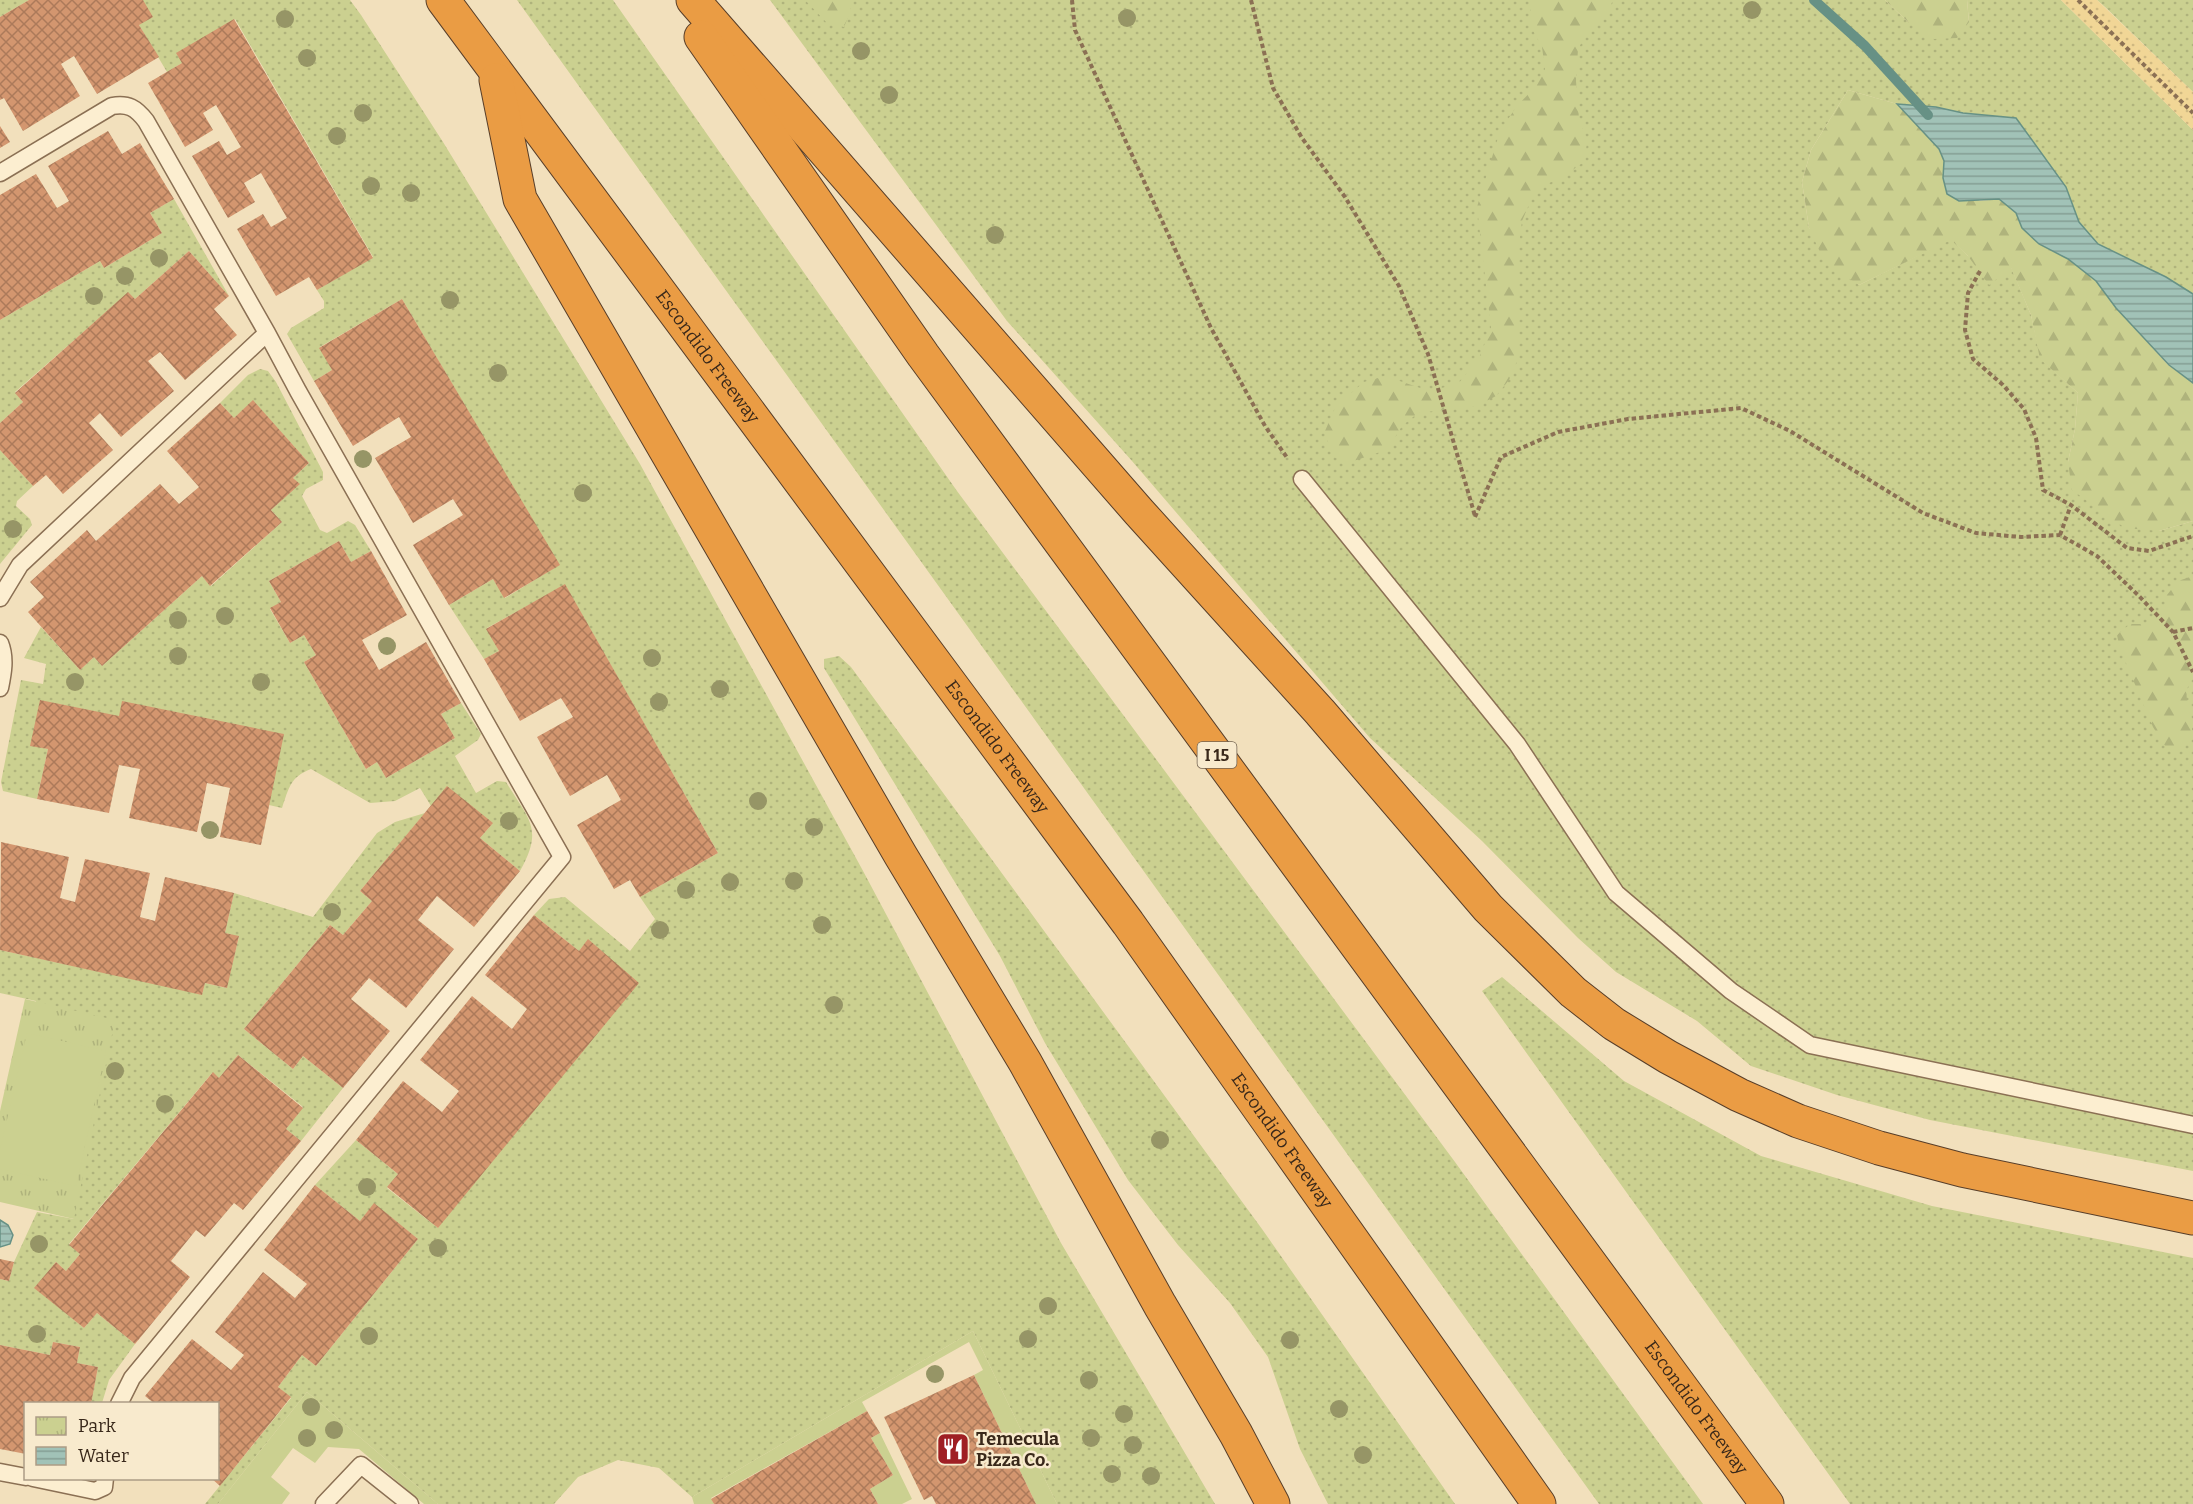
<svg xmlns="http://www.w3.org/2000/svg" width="2193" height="1504" font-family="Bitter,serif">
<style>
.grass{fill:url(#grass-dots)}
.forest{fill:url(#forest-firs)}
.sand{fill:url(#sand-dots)}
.park{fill:url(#park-tufts)}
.garden{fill:#cbd090}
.water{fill:url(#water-rules);stroke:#679185;stroke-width:1.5}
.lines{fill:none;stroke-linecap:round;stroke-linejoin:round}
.stream{stroke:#679185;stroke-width:10}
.building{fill:url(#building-cross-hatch)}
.lane-casing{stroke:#8b7054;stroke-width:19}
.highway-casing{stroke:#583e29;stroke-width:35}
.path{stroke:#8b7054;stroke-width:4;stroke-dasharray:4.5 3;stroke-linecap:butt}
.lane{stroke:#fceed0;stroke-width:16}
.highway{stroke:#ea9c44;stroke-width:33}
.tree{fill:#969566}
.labels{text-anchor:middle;stroke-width:5;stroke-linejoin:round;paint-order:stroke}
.shield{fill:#f8eacd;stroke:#726250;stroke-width:1.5}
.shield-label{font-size:16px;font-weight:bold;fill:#39281a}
.street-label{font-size:18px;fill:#39281a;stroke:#f8eacd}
.poi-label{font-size:18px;font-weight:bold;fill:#39281a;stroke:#f8eacd;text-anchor:start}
</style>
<defs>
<pattern id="grass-dots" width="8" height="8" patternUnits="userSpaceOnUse" patternTransform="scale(1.5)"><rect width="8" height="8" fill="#cbd090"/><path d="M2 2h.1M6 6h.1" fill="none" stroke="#afb37c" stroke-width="1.8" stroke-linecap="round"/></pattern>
<pattern id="forest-firs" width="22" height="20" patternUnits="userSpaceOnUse" patternTransform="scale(1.5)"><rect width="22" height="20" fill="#cbd090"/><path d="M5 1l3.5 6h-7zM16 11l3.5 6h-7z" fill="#afb37c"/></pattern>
<pattern id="sand-dots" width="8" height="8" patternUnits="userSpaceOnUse" patternTransform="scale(1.5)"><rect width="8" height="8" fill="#f1d696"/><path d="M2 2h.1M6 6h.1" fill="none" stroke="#cfb881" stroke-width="1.8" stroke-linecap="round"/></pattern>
<pattern id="park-tufts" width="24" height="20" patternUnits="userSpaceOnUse" patternTransform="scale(1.5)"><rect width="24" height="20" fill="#cbd090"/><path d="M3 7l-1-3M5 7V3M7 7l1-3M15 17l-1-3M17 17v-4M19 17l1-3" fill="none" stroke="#afb37c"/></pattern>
<pattern id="water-rules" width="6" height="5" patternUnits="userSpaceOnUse" patternTransform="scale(1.5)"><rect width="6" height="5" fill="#a1c2b7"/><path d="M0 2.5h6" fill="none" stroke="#849e94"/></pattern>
<pattern id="building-cross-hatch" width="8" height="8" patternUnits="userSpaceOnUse" patternTransform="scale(1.5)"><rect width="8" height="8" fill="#d3966f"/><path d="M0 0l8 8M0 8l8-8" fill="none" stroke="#ac7a5a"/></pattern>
</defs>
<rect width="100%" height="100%" fill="#f2e0bc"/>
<path class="grass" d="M0,0H29L0,17Z
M143,0H350L361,15L443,142L640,464L862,869L1061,1243L1215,1504H1057L973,1331L692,1497L659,1468L618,1460L578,1477L554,1504H438L307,1392L218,1504H205L291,1398L278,1387L302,1355L316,1366L418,1239L374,1204L360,1221L315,1185L356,1140L398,1174L387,1188L438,1228L588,940L579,951L534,915L549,899L565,897L630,951L655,919L640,897L718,853L565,585L487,628L499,651L484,659L449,605L493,579L505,598L559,565L402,299L320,347L332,370L314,381L287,334L291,328L324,308V301L317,290L373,257L235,19L182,63L167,72L139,25Z
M517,0H613L957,491L1455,1162L1703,1504H1599Z
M770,0H1885L1908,22H1969L1967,0H2061L2193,130V294L2166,277L2098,245L2079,222L2066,187L2016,118L1963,113L1936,107L1897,104L1848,90L1811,150L1802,182L1809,228L1859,285L1951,239L1968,256L2011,267L2031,315L2041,359L2078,393L2075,429L2068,462L2159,531L2193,521V1171L1930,1120L1837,1095L1751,1066L1697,1021L1616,972L1578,938L1482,841L1370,738L1132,461L1007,321Z
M2097,0H2193V92L2105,7Z
M174,199L229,296L189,251L135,299L128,293L15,392L23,402L0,423V320L100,261L104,268L162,233L150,213Z
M260,369L268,371L276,382L323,472V480L306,489L302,496L320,530L327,533L348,521L355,525L371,551L351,562L339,541L269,581L281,602L270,609L290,643L304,635L316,655L304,662L366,769L377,762L386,778L455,738L441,714L461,703L481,734L478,740L455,756L476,793L497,781L506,782C529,820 544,828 520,871L480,838L492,824L431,806L420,788L395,801L370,803L311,769C290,777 289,788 282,808L269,805L119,716L30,745L48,749L37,799L3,791L1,782L21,680L43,684L46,664L24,658L41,627L80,670L94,657L102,666L202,576L211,586L282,522L271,510L299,484L293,478L309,463L253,401L234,418L220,403L248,375Z
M0,450L33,486L17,501L16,506L30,519L32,525L0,564Z
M839,656L851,667L1262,1229L1455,1504H1328L1300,1449L1268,1357L1230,1303L1178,1245L1128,1180L1045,1043L1000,956L824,668V659Z
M425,813L360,891L372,901L343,935L330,925L244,1029L293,1069L303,1056L343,1088L301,1141L286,1129L303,1107L238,1055L219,1078L212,1073L69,1244L80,1254L66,1271L56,1262L35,1288L84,1328L97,1313L135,1344L109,1380L102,1403H91L98,1367L77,1363L80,1347L53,1342L50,1355L0,1345V1279L9,1281L14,1262L37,1212L74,1219L36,1001L0,993V950L202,994L205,983L226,988L239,937L225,933L234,893L313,917L377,833L395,822Z
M1502,977L1624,1081L1761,1156L1932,1206L2193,1258V1504H1850L1482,991Z"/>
<path class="forest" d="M805,0H848L851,10L844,27L827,23Z
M1531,0H1613L1610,7L1591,26L1578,49L1576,81L1579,119L1587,140L1585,161L1560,179L1546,184L1531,200L1522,221L1517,260L1519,329L1517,361L1509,380L1496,396L1477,406L1418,413L1402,426L1392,442L1380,452L1348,463L1332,456L1325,431L1336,406L1364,382L1385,376L1429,391L1458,384L1479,358L1491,328L1477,207L1500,131L1517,106L1536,86L1545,69L1542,47L1529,23Z
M1885,0H1967L1969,22L1957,38L1934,39L1908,22Z
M1848,90L1897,104L1939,149L1944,161L1943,178L1980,201L1999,199L2016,213L2022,228L2039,244L2068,259L2096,281L2116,308L2168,365L2193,383V521L2159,531L2125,528L2072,490L2068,462L2075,429L2078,393L2040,359L2031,315L2011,268L1989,285L1968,256L1951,240L1859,285L1825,263L1809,228L1802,182L1811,150Z
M2193,576V678C2181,693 2189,705 2192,721C2193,727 2191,735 2190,741L2179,751L2167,749L2153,727L2120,649L2117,635L2130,624H2148L2163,612L2167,595L2178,581Z"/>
<path class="sand" d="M2061,0H2097L2193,92V130Z"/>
<path class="park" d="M25,999L115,1020L74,1219L0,1202V1111Z"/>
<path class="garden" d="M27,1033L106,1051L76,1186L0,1169V1150Z
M973,1331L1057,1504H1036L974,1375L983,1370L969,1342L862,1402L867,1411L711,1498L714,1504H694L692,1497Z
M307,1392L438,1504H424L359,1449L328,1447L315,1463L293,1448L271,1477L290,1493L282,1504H218Z
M880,1433L912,1499L902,1504H878L870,1489L893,1475L871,1438Z"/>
<path class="water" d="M1897,104L1936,107L1963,113L2016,118L2066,187L2079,222L2098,244L2166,277L2193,294V383L2169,365L2116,308L2096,281L2068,259L2039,244L2022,228L2016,213L1999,199L1959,201L1947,194L1943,178L1944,161L1939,149Z
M0,1220L8,1225L13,1235L10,1244L0,1247Z"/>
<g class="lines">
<path class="stream" d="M1814,0L1865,46L1928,115"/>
</g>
<path class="building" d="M29,0H143L153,17L139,25L159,57L97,94L74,56L61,64L80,96L23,131L4,98L0,100V17Z
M234,19L373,258L317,290L309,277L276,296L237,229L263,214L271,227L287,218L261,173L244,183L255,202L228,218L192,156L219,141L227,155L241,147L216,105L203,113L213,130L185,147L148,83L182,63L176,53Z
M0,126L10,142L0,148Z
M108,131L122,154L140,143L174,199L150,213L162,233L104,268L100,261L0,320V195L36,174L57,208L69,201L48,166Z
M189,251L229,296L214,309L237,335L185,380L160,352L148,361L174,391L121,437L100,413L89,423L113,450L63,494L46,475L33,486L0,450V423L23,402L15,393L128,292L135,299Z
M402,299L560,565L504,598L493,579L449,605L413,545L463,515L453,499L413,523L375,458L411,437L399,417L353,446L314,381L332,370L319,348Z
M253,400L309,463L293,478L300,484L271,510L282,522L210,586L202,576L102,666L94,657L80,670L28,612L44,597L30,582L87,530L96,541L160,484L179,504L199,487L167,451L220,403L234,418Z
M339,541L351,562L371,551L407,615L362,640L379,670L426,642L461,703L441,714L455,738L386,778L377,762L366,769L304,662L316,655L304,635L290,643L270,608L281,602L269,581Z
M565,584L718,853L640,897L630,880L614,889L577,825L621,800L607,775L570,796L537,737L573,717L561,698L520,721L484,659L499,651L486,629Z
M40,700L119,716L122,701L284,734L261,845L220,837L230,788L207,783L197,832L129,818L140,769L119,765L109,813L37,799L48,749L30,746Z
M447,786L493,823L480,838L520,871L474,927L437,896L418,920L454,949L406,1008L369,978L351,999L390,1031L343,1088L303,1056L293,1069L244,1029L330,925L343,935L372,901L360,891Z
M1,842L69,857L60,898L75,902L85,859L150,873L140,917L155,921L165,877L234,893L225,933L239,936L227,988L205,983L202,995L0,950Z
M534,915L579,951L588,939L639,983L438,1228L387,1187L398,1174L356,1140L403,1081L442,1112L459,1091L420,1060L472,996L512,1029L527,1009L485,975Z
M238,1055L303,1108L286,1129L301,1141L243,1210L234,1203L205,1237L196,1230L171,1261L190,1277L135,1344L97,1313L84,1328L34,1288L56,1262L66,1271L80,1254L69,1245L213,1072L219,1078Z
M315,1185L360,1221L374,1203L418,1239L316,1366L302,1355L278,1387L291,1397L220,1486L211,1478H218V1404H155L145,1396L192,1339L231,1370L244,1355L215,1332L263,1272L295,1298L307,1284L264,1250Z
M0,1259L14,1262L9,1281L0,1279Z
M53,1342L80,1347L77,1363L98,1367L91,1404H26V1454L0,1449V1345L50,1355Z
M974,1375L1036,1504H936L932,1496L924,1500L884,1417Z
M867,1411L880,1433L871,1438L893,1475L870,1489L878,1504H714L711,1499Z"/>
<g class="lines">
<defs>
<path id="lane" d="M0,173L112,106C128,103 136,108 146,121L267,333L298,391L562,857L132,1378L119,1404
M1302,479L1517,744L1616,893L1731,991L1810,1045L2193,1125
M0,598L20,565L267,333
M0,643C6,658 3,673 0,688
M0,1472L26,1477
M33,1478L95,1491L104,1487L105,1478
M324,1504L361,1465L410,1504"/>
<g id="highway">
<path id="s1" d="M443,0L1128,923L1539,1504"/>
<path d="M693,0L1139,512L1320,712L1488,908L1573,992L1614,1024L1668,1057L1739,1095L1798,1121L1879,1148L1962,1170L2193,1218"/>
<path id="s2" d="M701,37L923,355L1767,1504"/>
<path d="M496,80L520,199L901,856L1025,1062L1160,1305L1236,1434L1273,1504"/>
</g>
</defs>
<use href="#lane" class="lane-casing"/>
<use href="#highway" class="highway-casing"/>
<path class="path" d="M1072,0L1075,30L1211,328L1265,426L1288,459
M1251,0L1273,88L1302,138L1345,197L1399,286L1428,354L1475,516
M2078,0L2193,113
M1980,271L1968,293L1965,330L1973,359L2003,385L2024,409L2036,438L2043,490L2071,505L2127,548L2149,551L2193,536
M1475,517L1501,457L1558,432L1628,419L1741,408L1790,431L1923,513L1976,533L2021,537L2060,535L2097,556L2139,596L2173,632L2193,672
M2060,535L2071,505
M2173,632L2193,628"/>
<use href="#lane" class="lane"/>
<use href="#highway" class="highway"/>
</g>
<g class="tree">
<circle cx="1752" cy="10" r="9"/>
<circle cx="1127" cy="18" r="9"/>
<circle cx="285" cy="19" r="9"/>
<circle cx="861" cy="51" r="9"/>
<circle cx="307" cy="58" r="9"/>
<circle cx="889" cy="95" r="9"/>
<circle cx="363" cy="113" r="9"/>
<circle cx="337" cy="136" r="9"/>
<circle cx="371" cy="186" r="9"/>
<circle cx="411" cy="193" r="9"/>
<circle cx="995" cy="235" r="9"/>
<circle cx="159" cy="258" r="9"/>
<circle cx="125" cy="276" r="9"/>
<circle cx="94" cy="296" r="9"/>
<circle cx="450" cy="300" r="9"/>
<circle cx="498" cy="373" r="9"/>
<circle cx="363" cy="459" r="9"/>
<circle cx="583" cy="493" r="9"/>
<circle cx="13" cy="529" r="9"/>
<circle cx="225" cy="616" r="9"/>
<circle cx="178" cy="620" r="9"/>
<circle cx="387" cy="646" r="9"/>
<circle cx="178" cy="656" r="9"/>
<circle cx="652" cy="658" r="9"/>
<circle cx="75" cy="682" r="9"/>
<circle cx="261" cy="682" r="9"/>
<circle cx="720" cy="689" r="9"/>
<circle cx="659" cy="702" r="9"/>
<circle cx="758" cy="801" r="9"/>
<circle cx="509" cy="821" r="9"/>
<circle cx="814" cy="827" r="9"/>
<circle cx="210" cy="830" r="9"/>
<circle cx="794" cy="881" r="9"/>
<circle cx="730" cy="882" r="9"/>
<circle cx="686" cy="890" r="9"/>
<circle cx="332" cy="912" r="9"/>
<circle cx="822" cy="925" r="9"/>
<circle cx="660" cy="930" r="9"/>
<circle cx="834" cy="1005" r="9"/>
<circle cx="115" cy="1071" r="9"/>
<circle cx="165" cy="1104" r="9"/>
<circle cx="1160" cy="1140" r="9"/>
<circle cx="367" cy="1187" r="9"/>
<circle cx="39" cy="1244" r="9"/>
<circle cx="438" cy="1248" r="9"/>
<circle cx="1048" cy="1306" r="9"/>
<circle cx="37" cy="1334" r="9"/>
<circle cx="369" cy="1336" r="9"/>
<circle cx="1028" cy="1339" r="9"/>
<circle cx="1290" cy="1340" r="9"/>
<circle cx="935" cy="1374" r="9"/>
<circle cx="1089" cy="1380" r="9"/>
<circle cx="311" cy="1407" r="9"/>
<circle cx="1339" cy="1409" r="9"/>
<circle cx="1124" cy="1414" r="9"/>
<circle cx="334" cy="1430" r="9"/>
<circle cx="307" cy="1438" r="9"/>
<circle cx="1091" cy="1438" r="9"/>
<circle cx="1133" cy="1445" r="9"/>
<circle cx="1363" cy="1455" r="9"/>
<circle cx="1112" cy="1474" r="9"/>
<circle cx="1151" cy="1476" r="9"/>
</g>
<defs>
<symbol id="restaurant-square" viewBox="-11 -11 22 22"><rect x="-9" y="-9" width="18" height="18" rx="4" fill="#9f1f24" stroke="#f8eacd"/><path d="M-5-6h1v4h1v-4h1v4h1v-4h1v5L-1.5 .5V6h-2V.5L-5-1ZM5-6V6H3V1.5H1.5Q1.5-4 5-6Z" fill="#fff"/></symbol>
</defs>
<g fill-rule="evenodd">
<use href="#restaurant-square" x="934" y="1430" width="38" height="38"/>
</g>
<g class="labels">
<rect class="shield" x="1197.5" y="742" width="39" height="26" rx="4.5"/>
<g class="shield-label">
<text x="1217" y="761">I 15</text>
</g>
<g class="street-label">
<text dy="6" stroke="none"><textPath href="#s1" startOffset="444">Escondido Freeway</textPath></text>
<text dy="6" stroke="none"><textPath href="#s1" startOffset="930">Escondido Freeway</textPath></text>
<text dy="6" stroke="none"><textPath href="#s1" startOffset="1416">Escondido Freeway</textPath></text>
<text dy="6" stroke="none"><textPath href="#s2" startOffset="1694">Escondido Freeway</textPath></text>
</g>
<g class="poi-label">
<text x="976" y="1445">Temecula<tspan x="976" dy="21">Pizza Co.</tspan></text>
</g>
</g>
<rect x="24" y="1402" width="195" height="78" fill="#f8eacd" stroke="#ac9c85" stroke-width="1.5"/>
<rect x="36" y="1417" width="30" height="18" fill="url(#park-tufts)" stroke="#ac9c85" stroke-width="1.5"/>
<text x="78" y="1432" font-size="18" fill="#39281a">Park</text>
<rect x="36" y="1447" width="30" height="18" fill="url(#water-rules)" stroke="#ac9c85" stroke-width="1.5"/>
<text x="78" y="1462" font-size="18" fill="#39281a">Water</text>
</svg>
